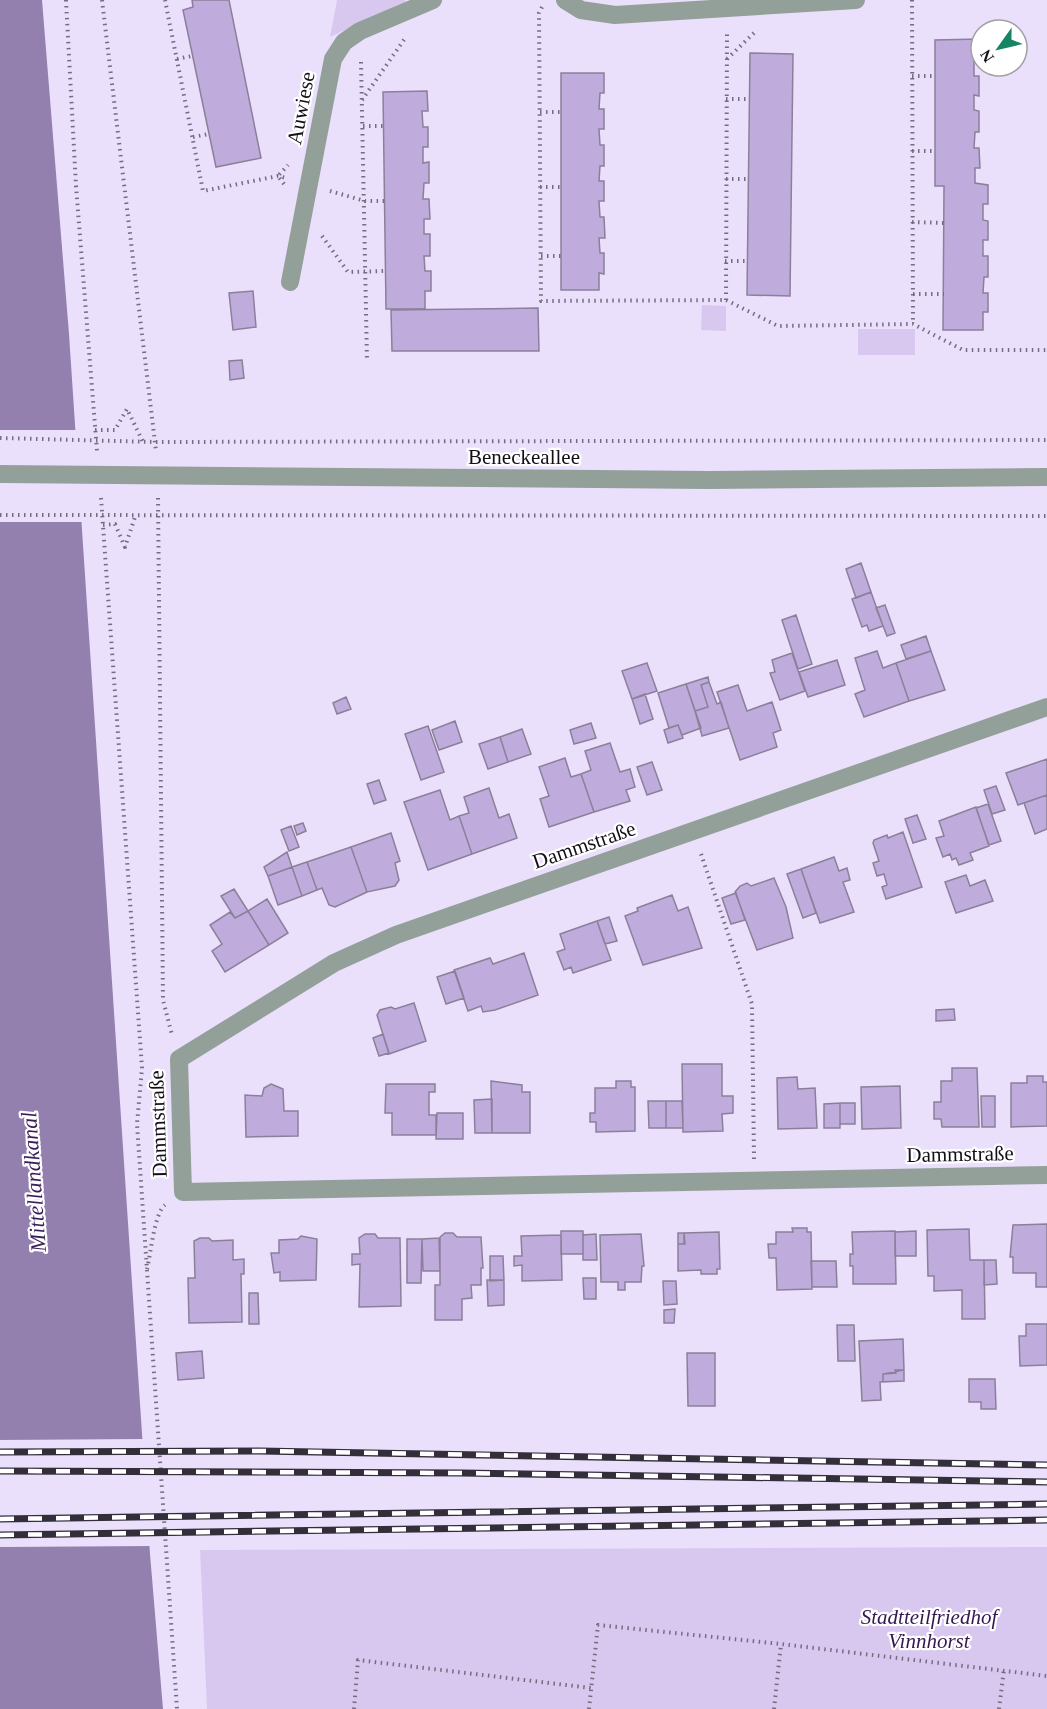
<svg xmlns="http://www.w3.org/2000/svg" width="1047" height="1709" font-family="Georgia,serif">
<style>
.green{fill:#d8c8f0}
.water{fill:#9480af}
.pier{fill:#ebe0fb}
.building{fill:#bfabdc;stroke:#8a8099;stroke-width:1.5}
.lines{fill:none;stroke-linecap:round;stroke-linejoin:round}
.path{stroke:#746d7f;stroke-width:4;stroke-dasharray:1.5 4.5;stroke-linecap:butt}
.minor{stroke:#93a09a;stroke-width:18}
.rail-casing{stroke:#332e3a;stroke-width:7}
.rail{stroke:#fff;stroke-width:4.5;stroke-dasharray:14;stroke-linecap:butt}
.labels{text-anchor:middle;stroke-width:4.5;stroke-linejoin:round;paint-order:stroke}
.street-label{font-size:21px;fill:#120f18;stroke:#fff}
.park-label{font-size:21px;font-style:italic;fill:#351752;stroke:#fff}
.water-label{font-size:22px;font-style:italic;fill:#3b1e59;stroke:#fff}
</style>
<rect width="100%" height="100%" fill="#ebe0fb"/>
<path class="green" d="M337,0H405L406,2L330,37Z
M702,305L726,306V331L701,330Z
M858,329H915V355H858Z
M1047,1547V1709H207L200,1550Z"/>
<path class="water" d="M0,0H42L69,334L150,1554L163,1709H0Z"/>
<path class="pier" d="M0,430H79L85,522H0Z
M146,1439L153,1546L0,1547V1440Z"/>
<path class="building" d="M192,0H229L261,158L216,167L183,10L193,7Z
M979,39V60H974V76H979V96L974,95V110L979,111V132H975L974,148H979L980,168H975V183L988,185V204H983V220L988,221V240H983V256H988V277H984L983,293H988V312H983V330H943L944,186H935V40Z
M750,53L793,54L790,296L747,295Z
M561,73H604V93H600L599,109H604V129H599L600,145H604V166H600L599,181H604V201H599L600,217H604L605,238H599L600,253H604V274L599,273V290H561Z
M427,91L428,111H422L423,127H428V147H423V163L429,162V183H424L423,199H429L430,219H424V234H430V256H424L425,271H431V291H425V309H386L383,92Z
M253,291L256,327L233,330L229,293Z
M538,308L539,351H392L391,310Z
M242,360L244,378L230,380L229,361Z
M861,563L871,592L856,598L846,569Z
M871,592L883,626L869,631L867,625L862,627L852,599Z
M885,605L895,633L887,636L876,608Z
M796,615L812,664L798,669L782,620Z
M926,636L931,651L906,659L901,645Z
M877,651L883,668L896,663L909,701L864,717L855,694L865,690L855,658Z
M931,651L945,690L909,701L896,663Z
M792,653L805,691L780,700L770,673L775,672L772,660Z
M837,660L845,685L808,697L799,672Z
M647,663L657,691L632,699L622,671Z
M708,677L709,682L701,685L708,707L695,711L686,684Z
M709,682L717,704L721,702L729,728L702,736L695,711L708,707L701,685Z
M686,684L701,728L682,735L678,725L669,728L658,693Z
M738,685L747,711L772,702L781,730L773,733L777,747L740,760L717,692Z
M645,694L653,719L640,724L632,699Z
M346,697L351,709L337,714L333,703Z
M455,721L462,742L439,750L432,730Z
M591,723L596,738L574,744L570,730Z
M678,725L683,738L668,743L664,730Z
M428,726L444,772L421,780L405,734Z
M522,729L531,754L508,762L500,737Z
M500,737L508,762L488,769L479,744Z
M610,743L620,772L630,769L635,787L626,790L630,801L594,812L581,774L591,770L585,751Z
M565,758L571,777L581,774L594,812L549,827L540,799L549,796L539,767Z
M1047,759V795L1018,805L1006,773Z
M652,762L662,790L647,795L637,767Z
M379,780L386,800L374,804L367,784Z
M996,786L1005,810L992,814L984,790Z
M489,788L499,818L509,814L517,838L472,854L459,816L469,813L464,797Z
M440,790L450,820L459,816L472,854L428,870L404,802Z
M1047,795V829L1035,834L1024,803Z
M988,804L1001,841L989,845L976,808Z
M976,807L989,846L970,853L973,860L959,865L956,858L952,860L950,854L943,857L936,838L944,836L939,821Z
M917,815L926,839L913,843L905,819Z
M303,823L306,831L297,835L294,826Z
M291,826L299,847L289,851L281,830Z
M903,832L922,887L886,899L882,887L887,885L884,874L877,876L873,863L879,861L873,843L874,840L887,835L888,838Z
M391,833L400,861L395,863L399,880L395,886L367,892L351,847Z
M351,847L367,892L335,907L329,905L322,888L317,890L307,862Z
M287,852L292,867L268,876L264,867Z
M834,857L839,871L847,868L850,880L843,882L854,912L820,923L801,869Z
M307,862L317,890L302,896L292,867Z
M292,867L302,896L278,905L268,876Z
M801,869L816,913L803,918L787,874Z
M966,875L970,886L985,880L993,901L956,913L945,882Z
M774,878L786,907L793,938L757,950L735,892L740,886L747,883L751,886Z
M234,889L248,911L235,918L221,896Z
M736,893L745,920L731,924L722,898Z
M672,895L678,911L688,907L702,948L643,965L625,916L638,911L637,908Z
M267,899L288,933L269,945L248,911Z
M248,911L269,945L225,972L212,951L222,944L210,925L230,912L235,918Z
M609,917L617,941L605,944L597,921Z
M597,921L611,960L573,973L571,967L564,970L557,952L565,949L560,934Z
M524,953L538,995L495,1010L483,1012L481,1006L468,1011L454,970L490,958L493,964Z
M455,971L464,998L446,1004L437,977Z
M414,1003L426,1041L389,1054L377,1015L380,1010L391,1007L395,1009Z
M954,1009L955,1020L936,1021V1010Z
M383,1034L389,1053L379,1056L373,1038Z
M682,1064H722V1096H733V1113L722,1114L723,1131L683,1132Z
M952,1068H977L979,1127H942L941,1119H934V1102H941V1081H952Z
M1027,1076H1043V1082H1047V1126L1011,1127V1083H1027Z
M797,1077L798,1089L815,1088L817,1128L778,1129L777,1078Z
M491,1081L522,1085V1092H530V1133H492Z
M616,1081H631V1087H635V1131L596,1132V1122H590V1113H595V1088H616Z
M271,1084L283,1089L284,1111H298V1136L246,1137L245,1095L262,1096L264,1088Z
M386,1084H435V1092H429V1115H436V1135H392V1113H385Z
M900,1086L901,1128L862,1129L861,1087Z
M981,1096H995V1127H982Z
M492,1099V1133H475L474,1100Z
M648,1101H666V1128H649Z
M666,1101H682L683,1128H666Z
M840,1103V1128H824V1104Z
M840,1103H855V1124H840Z
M437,1113H463V1139H436Z
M1047,1224V1287H1036V1273H1013V1257H1010L1013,1225Z
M792,1228H807V1232H811L812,1289L777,1290L776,1258H769L768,1244H776V1232H793Z
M969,1229L970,1260H984L985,1319H962V1290L934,1291V1276H928L927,1230Z
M561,1231H583V1254H561Z
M895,1231L896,1284H853V1266H850V1254H853L852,1232Z
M916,1231V1256H895V1232Z
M719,1232L720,1269H717V1274H701V1270L678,1271V1244H685L684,1233Z
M445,1233H453L457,1237H481L483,1268H481V1285H471L472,1298L462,1299V1320H435V1285H440V1237Z
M678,1233H684V1244H678Z
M365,1234H375L378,1238H400L401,1306L359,1307L360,1264L352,1265V1254H360L359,1238Z
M596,1234L597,1260H583V1235Z
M641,1234L644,1266H642L641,1282H625V1290H618V1282H601L600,1235Z
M561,1235L562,1280L522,1281V1265L514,1266V1256H522L521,1236Z
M301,1236L317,1239L316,1280L280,1281V1272L274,1273L271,1253H279V1240L298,1239Z
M200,1238H209L212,1241L233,1240V1260L244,1259V1274H241L242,1322L189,1323L188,1278H195L194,1241Z
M439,1238L440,1271H423L422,1239Z
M407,1239H422L421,1283H407Z
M490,1256H503L504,1280L490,1281Z
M984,1260H996L997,1284L984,1285Z
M811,1261H836L837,1287H812Z
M583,1278H596V1299H584Z
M487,1280H504V1305L488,1306Z
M663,1281H676L677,1304L664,1305Z
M249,1293H258L259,1324H249Z
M675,1309L674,1323H664V1310Z
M1026,1324H1047V1365L1020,1366L1019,1336H1026Z
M837,1325H854L855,1361H838Z
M903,1339L904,1370L883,1374V1382H880L881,1400L862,1401L859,1341Z
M202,1351L204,1378L178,1380L176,1353Z
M687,1353H715V1406H688Z
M895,1370H904V1381L880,1382H883V1374L896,1373Z
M969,1379H995L996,1409H981V1402H969Z"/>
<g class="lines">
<path class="path" d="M66,0L76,186L97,451
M102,0L156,451
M165,0L203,191L278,176L286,178
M912,0L913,324
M542,7L539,13L541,301L726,300L778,326L913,324L963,350H1047
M177,59L192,56
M727,59L756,31
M361,62L367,361
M912,76H935
M726,99H750
M362,100L406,37
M540,112H561
M363,126H384
M193,137L209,134
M912,151H935
M726,179H749
M284,184L278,176L288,165
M540,187H561
M330,191L365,201H385
M912,222L944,223
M322,236L348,272L386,271
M541,256H561
M725,261H748
M913,294H944
M726,300L727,31
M95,430H115L127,409L143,442
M0,438L155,442L1047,440
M101,498L142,1068L137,1124L177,1709
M158,498L163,1000L172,1035
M0,515L1047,516
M103,525L115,524L125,547L135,517
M701,854L752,1004L754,1159
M147,1269C151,1253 154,1214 165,1205
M354,1709L358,1660L591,1688
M589,1709L598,1625L781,1644L1047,1676
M774,1709L781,1644
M999,1709L1004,1669"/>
<path class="minor" d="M565,0L581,10L615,15L856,0
M290,282L333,59L344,42L360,31L433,0
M0,474L709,480L1047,477
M1047,707L396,935L334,963L179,1059L183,1192L1047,1175"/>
<defs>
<path id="rail" d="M0,1452L260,1451L1047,1465
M0,1471L462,1473L1047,1482
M0,1519L1047,1504
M0,1535L1047,1520"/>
</defs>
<use href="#rail" class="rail-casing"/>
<use href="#rail" class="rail"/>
</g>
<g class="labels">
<g class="street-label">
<text transform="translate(301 108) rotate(-79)" y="7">Auwiese</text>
<text x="524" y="464">Beneckeallee</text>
<text transform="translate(584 845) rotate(-19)" y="7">Dammstraße</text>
<text transform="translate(158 1124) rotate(-92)" y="7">Dammstraße</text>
<text transform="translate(960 1154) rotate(-1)" y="7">Dammstraße</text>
</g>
<g class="park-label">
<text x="929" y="1624">Stadtteilfriedhof<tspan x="929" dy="24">Vinnhorst</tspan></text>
</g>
<g class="water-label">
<text transform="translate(33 1182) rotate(-94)" y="8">Mittellandkanal</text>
</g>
</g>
<g transform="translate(999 48) rotate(236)"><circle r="28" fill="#ffffff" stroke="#a09fa3" stroke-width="1.5"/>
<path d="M0-4.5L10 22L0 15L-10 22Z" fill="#158563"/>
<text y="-9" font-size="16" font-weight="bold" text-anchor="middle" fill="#120f18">N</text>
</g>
</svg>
